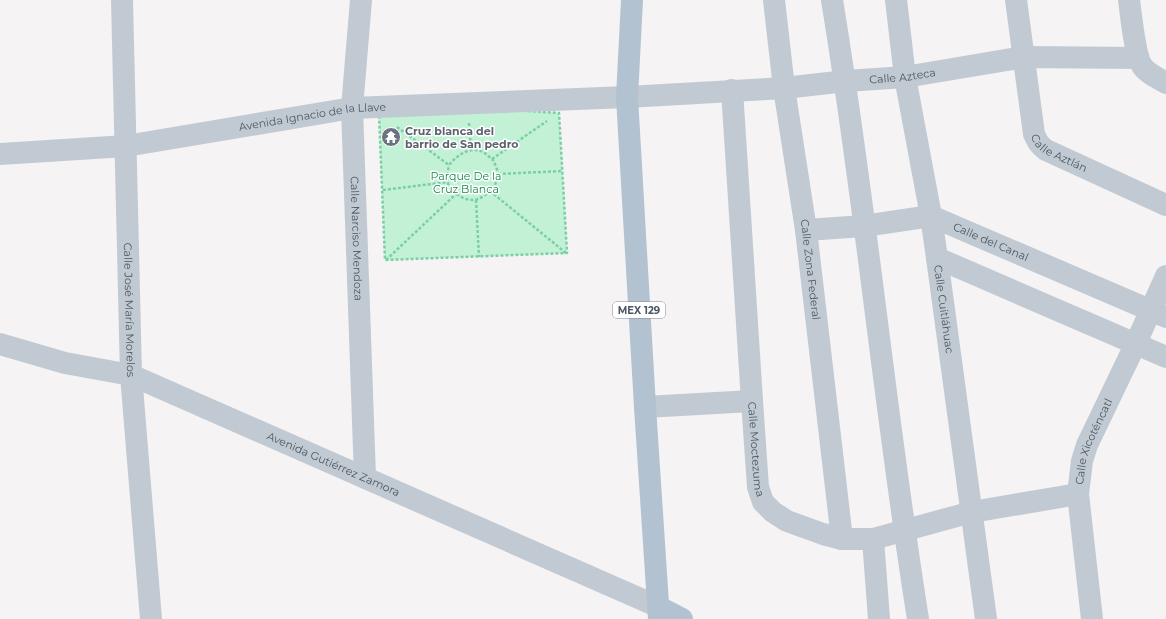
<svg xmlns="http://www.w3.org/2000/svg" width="1166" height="619" font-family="Montserrat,sans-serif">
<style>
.green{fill:#c3f1d5}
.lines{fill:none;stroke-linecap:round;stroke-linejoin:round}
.path{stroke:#7ad0a6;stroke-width:2.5;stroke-dasharray:3 2;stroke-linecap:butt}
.minor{stroke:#c1cad2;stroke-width:22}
.major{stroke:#b3c2d1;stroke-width:22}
.labels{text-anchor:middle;stroke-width:3;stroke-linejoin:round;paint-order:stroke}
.shield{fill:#fff;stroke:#808990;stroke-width:1}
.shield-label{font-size:10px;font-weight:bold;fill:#4a5661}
.street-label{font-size:11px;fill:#4a5661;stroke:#fff}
.worship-label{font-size:11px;font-weight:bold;fill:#5b616d;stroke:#fff;text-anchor:start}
.park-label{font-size:11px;fill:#17864f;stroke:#fff}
</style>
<rect width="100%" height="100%" fill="#f5f3f3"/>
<path class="green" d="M468,107L559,113L567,253L385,260L379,114Z"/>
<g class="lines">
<path class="path" d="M468,107L559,113L567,253L385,260L379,114Z
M469,123L471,150
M397,127L449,165C458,154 473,144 486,154C488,156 491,158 493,160C495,164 498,170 498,175C498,184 488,195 480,198C470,204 454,195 449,186C446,179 448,171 449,165
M492,159L547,121
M498,174L562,171
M383,190L448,182
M490,191L566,253
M476,200L479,257
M386,260L456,194"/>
<g class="minor">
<path id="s1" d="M122,0L131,375L151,619"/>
<path id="s2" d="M361,0L352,108L365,478"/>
<path id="s3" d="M774,0L784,88L806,230L842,539"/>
<path d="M832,0C866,206 885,413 918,619"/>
<path id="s4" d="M896,0L905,77L931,216L937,258L986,619"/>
<path id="s5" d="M1016,0L1034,134C1037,141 1039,145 1046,150L1166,205"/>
<path d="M1129,0C1131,14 1135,58 1143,67C1148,74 1158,78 1166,83"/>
<path id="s6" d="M732,90L752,401L758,487L763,502L773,512L787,521L823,534L842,539H873L972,512L1078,494"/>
<path id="s7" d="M0,154L126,146L352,108L627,97L784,88L846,81L905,77L1024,57L1138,58"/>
<path id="s8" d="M806,230L864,226L931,216L1166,317"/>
<path d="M937,258L1166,357"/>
<path id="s9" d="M0,344L65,363L131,375L659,607"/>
<path d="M645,407L752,401"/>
<path d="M873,539L879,619"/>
<path id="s10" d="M1092,619L1078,494L1082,461L1087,445L1136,343L1166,276"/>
</g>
<path class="major" d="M632,0L627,97L645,407L659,619
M659,607L682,619"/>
</g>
<defs>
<symbol id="temple-disc" viewBox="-11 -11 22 22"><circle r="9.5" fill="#6b7280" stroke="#fff"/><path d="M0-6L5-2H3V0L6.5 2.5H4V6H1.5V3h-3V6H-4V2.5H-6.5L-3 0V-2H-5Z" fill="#fff"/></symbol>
</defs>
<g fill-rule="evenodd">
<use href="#temple-disc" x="380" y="126" width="22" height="22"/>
</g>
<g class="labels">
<rect class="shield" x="613" y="302" width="52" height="16" rx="3"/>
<g class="shield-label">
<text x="639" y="314">MEX 129</text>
</g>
<g class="street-label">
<text dy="4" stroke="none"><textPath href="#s7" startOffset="907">Calle Azteca</textPath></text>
<text dy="4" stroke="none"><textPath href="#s7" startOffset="315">Avenida Ignacio de la Llave</textPath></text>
<text dy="4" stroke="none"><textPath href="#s5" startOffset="168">Calle Aztlán</textPath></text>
<text dy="4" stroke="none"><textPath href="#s2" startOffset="239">Calle Narciso Mendoza</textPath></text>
<text dy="4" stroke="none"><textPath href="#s8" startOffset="191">Calle del Canal</textPath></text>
<text dy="4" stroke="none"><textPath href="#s3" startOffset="272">Calle Zona Federal</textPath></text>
<text dy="4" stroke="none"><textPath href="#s4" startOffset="313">Calle Cuitláhuac</textPath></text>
<text dy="4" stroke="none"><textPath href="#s1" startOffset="310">Calle José María Morelos</textPath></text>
<text dy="4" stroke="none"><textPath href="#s10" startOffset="181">Calle Xicoténcatl</textPath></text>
<text dy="4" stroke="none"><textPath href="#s6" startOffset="360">Calle Moctezuma</textPath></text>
<text dy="4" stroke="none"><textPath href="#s9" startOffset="356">Avenida Gutiérrez Zamora</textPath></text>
</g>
<g class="worship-label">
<text x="405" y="135">Cruz blanca del<tspan x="405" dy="13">barrio de San pedro</tspan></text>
</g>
<g class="park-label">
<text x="466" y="180">Parque De la<tspan x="466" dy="13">Cruz Blanca</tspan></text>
</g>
</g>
</svg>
